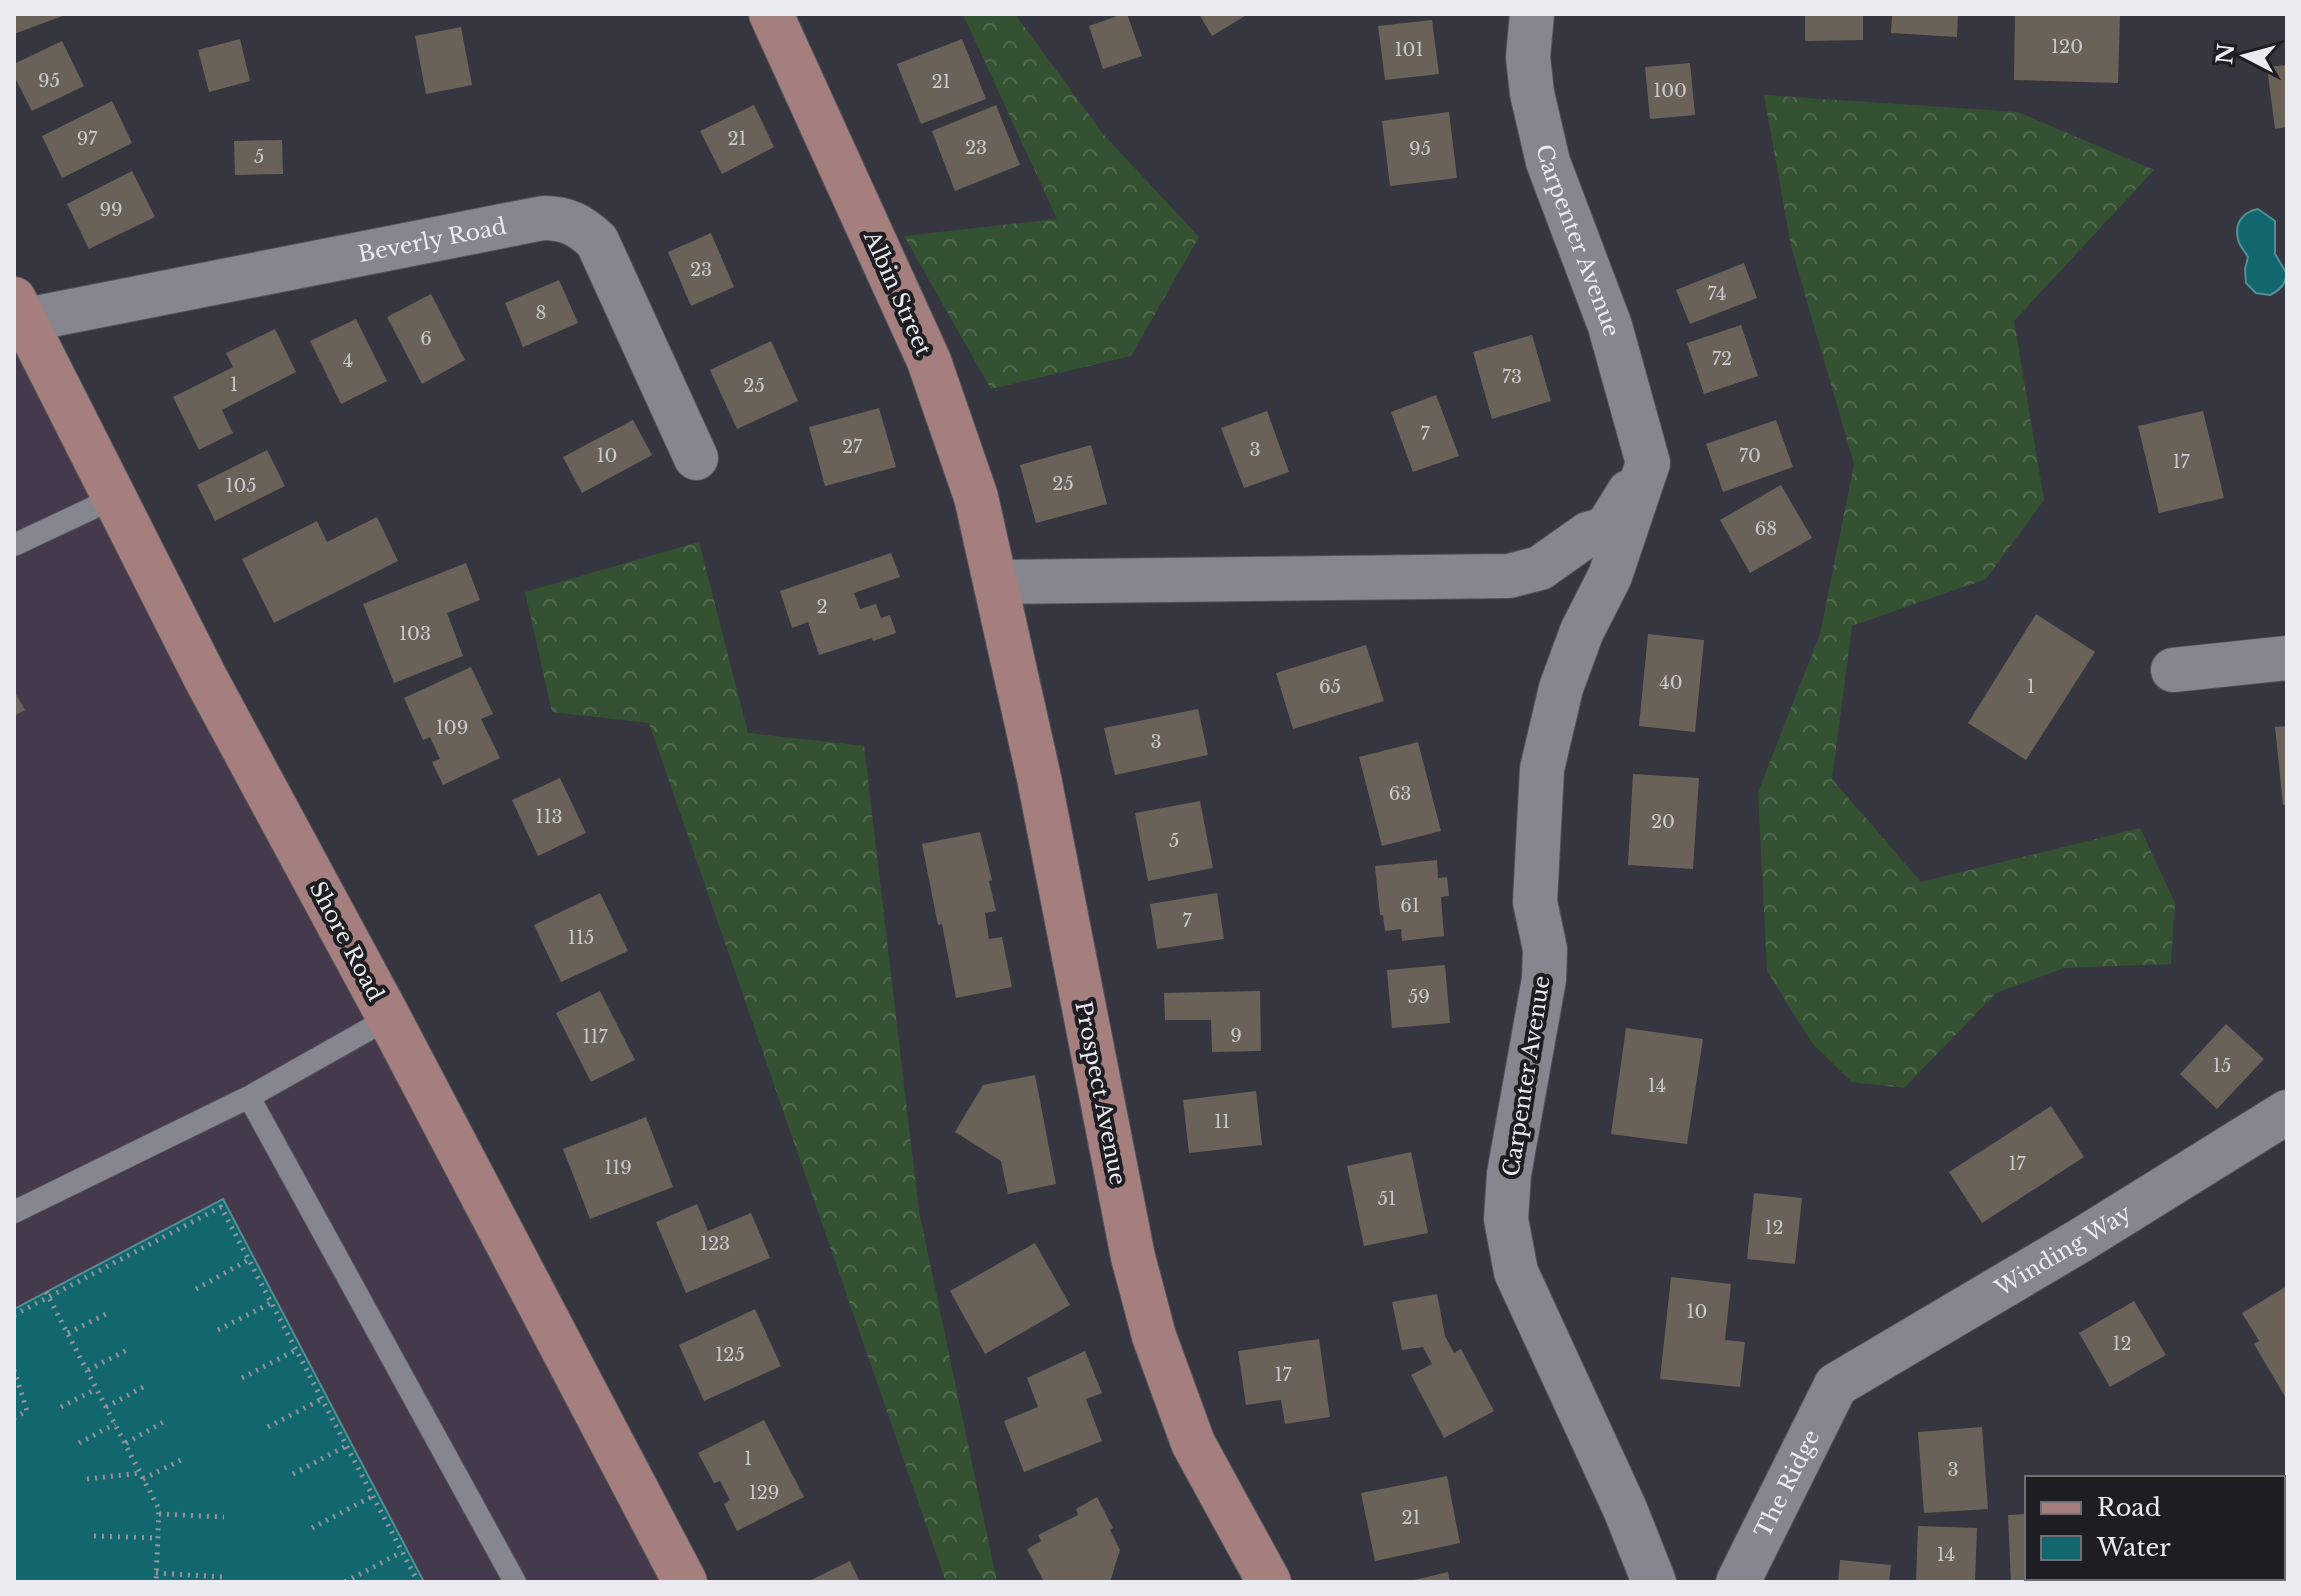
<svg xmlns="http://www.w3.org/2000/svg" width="2301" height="1596" font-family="'Libre Baskerville',serif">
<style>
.commercial{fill:#443a4b}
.forest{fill:url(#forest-crowns)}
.water{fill:#11676d;stroke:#528e94;stroke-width:2}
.building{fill:#6a6259}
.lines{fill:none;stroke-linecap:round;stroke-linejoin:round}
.service-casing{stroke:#52525b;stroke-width:24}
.minor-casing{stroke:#52525b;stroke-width:46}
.secondary-casing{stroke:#52525b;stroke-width:46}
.path{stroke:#94949b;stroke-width:5;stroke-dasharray:2 6;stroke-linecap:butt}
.service{stroke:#868691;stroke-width:22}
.minor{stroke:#868691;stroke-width:44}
.secondary{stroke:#a57e7e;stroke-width:44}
.labels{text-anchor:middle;stroke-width:8;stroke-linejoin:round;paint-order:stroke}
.number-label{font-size:18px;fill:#cac8ca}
.street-label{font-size:22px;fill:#eaeaf0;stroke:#1e1e22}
</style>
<defs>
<pattern id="forest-crowns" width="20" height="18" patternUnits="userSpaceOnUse" patternTransform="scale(2)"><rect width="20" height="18" fill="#345132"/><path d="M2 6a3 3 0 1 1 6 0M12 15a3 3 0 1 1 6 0" fill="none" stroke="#526a50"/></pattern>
</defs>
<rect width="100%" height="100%" fill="#363640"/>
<path class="commercial" d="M14,288L686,1582H424L223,1199L14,1309Z"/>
<path class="forest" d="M963,14H1015L1103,134L1199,237L1131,356L991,389L904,236L1057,219Z
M1764,95L2018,112L2154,170L2014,321L2044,500L1986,579L1852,626L1832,779L1921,882L2140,828L2175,903L2171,964L2064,968L1996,993L1904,1088L1852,1082L1812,1043L1767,971L1758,792L1820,634L1854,464L1791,246Z
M699,542L748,733L864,746L919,1211L997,1582H946L649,723L552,712L525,592Z"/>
<path class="water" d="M2258,209L2275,221V254L2287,274C2285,285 2280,290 2270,295L2256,293L2246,283L2245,269L2248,257C2245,251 2239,246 2238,239C2234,223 2243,212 2258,209Z
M223,1199L424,1582H14V1309Z"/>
<path class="building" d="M14,14H68L14,34Z
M1123,14H1127L1142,56L1103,69L1089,26Z
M1199,14H1248L1212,36Z
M1805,14H1863V40L1805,41Z
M1892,14H1958L1957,37L1891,33Z
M2015,14H2120L2118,83L2014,80Z
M1432,20L1439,74L1385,80L1378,26Z
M461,27L472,85L426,94L415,36Z
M240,39L250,81L209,92L198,50Z
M962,39L986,99L921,124L897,64Z
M62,41L84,86L32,111L14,76V64Z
M1690,63L1695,115L1650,119L1645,67Z
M2287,65V127L2275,129L2267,67Z
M112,101L132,143L62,178L42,136Z
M754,105L774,147L722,174L700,131Z
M996,105L1020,165L955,191L932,131Z
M1449,112L1457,178L1390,186L1382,121Z
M282,140L283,174L235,175L234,141Z
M132,171L155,217L89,249L67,204Z
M711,233L734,287L691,306L668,252Z
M1744,263L1757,298L1690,324L1676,290Z
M559,280L578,323L523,347L505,303Z
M431,294L465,360L422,384L387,317Z
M356,319L387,381L341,404L310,341Z
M1741,325L1758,376L1704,394L1687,343Z
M275,329L296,372L222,410L233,433L199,450L173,397L233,367L226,353Z
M1532,335L1551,401L1492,419L1473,352Z
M771,341L798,401L737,429L710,370Z
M1436,395L1459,456L1413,472L1391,412Z
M879,408L896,467L825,486L809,427Z
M1267,411L1289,472L1244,488L1221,428Z
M2203,411L2224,498L2159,513L2138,426Z
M633,420L652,455L582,493L563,457Z
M1776,420L1793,467L1723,492L1706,444Z
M1091,445L1107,504L1036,523L1020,465Z
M267,450L285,486L215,521L197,485Z
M1781,485L1812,538L1750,573L1720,520Z
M377,517L398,561L274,623L242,559L317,521L327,542Z
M891,553L900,577L854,593L860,609L876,604L881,618L890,615L896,633L873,641L872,638L819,655L808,622L792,628L780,591Z
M466,563L480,600L447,613L463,656L394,683L363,604Z
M2036,614L2095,652L2026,760L1968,723Z
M1648,634L1704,640L1695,732L1639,726Z
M1366,645L1384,701L1293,729L1276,673Z
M471,667L493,714L481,719L500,758L443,785L432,762L440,759L430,737L423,740L404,698Z
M14,691L25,710L14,716Z
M1198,709L1208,755L1115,775L1104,728Z
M2287,726V805H2283L2275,727Z
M1418,742L1441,831L1382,846L1359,757Z
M1633,774L1699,778L1693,869L1628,865Z
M560,778L586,833L538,856L512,800Z
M1200,801L1213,868L1148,881L1135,813Z
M980,832L992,880L989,881L996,911L985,913L989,939L1002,937L1012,987L956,998L942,924L938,925L922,844Z
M1437,860L1438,878L1447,877L1448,886L1449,896L1441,897L1444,936L1402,941L1401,929L1385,931L1383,915H1380L1375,866Z
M600,893L628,951L561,982L534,925Z
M1217,893L1224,939L1157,949L1150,904Z
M1445,965L1450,1023L1392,1028L1387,970Z
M600,991L635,1060L591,1082L556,1013Z
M1260,991L1261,1051L1212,1052L1211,1020H1165L1164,993Z
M2226,1024L2264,1059L2217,1109L2180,1074Z
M1626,1028L1703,1039L1687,1144L1611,1134Z
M1035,1075L1056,1184L1008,1194L1001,1161L955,1132L983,1085Z
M1256,1091L1262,1145L1189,1153L1183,1100Z
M2051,1106L2084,1157L1982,1223L1949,1172Z
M646,1117L673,1187L590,1219L563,1149Z
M1411,1152L1428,1233L1364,1246L1347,1166Z
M1754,1193L1802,1198L1795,1264L1747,1259Z
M697,1204L708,1231L751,1213L770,1258L686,1293L656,1222Z
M1035,1243L1070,1305L985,1354L950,1291Z
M1671,1277L1731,1284L1725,1340L1745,1342L1740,1387L1660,1379Z
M2287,1286V1400L2254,1344L2259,1341L2242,1313Z
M1437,1294L1445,1336L1454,1353L1461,1349L1494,1411L1444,1438L1411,1375L1432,1364L1423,1347L1402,1350L1392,1302Z
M2134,1301L2166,1355L2110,1387L2079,1333Z
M755,1309L781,1366L704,1401L679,1345Z
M1319,1339L1330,1417L1285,1424L1281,1400L1246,1405L1238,1351Z
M1085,1351L1102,1393L1086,1399L1102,1441L1024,1472L1004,1421L1038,1407L1027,1378Z
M764,1420L804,1497L737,1531L724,1504L730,1500L720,1481L714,1483L698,1453Z
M1982,1427L1988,1509L1924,1513L1918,1432Z
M1447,1476L1460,1543L1375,1561L1361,1493Z
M1097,1497L1113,1528L1110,1530L1120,1550L1110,1582H1044L1027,1549L1041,1541L1038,1535L1078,1515L1076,1509Z
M2027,1514V1581L2011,1582L2008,1515Z
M1918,1526L1977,1528L1975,1582H1916Z
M1840,1560L1891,1565L1889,1582H1838Z
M850,1561L860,1582H807Z
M1448,1572L1450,1582H1410V1581Z"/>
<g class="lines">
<defs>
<path id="service" d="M14,545L114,498
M249,1097L389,1018
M14,1212L249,1097L515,1582"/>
<g id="minor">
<path id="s1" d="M1532,14L1528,57L1532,93L1548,162L1610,326L1648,463L1610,576L1582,631L1561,688L1542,769L1535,902L1545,949L1544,979L1509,1174L1506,1219L1516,1272L1625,1509L1654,1582"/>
<path id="s2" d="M26,320L543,218C567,218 580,225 597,241L696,458"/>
<path d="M996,582L1509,576L1540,568L1588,534L1606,529L1629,492"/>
<path d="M2173,670L2287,658"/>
<path id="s3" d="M1738,1582L1836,1385L2081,1240L2287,1112"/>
</g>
<path id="secondary" d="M771,14L929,361L976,497L1039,778L1133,1257L1154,1336L1193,1443L1269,1582
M14,299L206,679L389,1018L685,1582"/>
</defs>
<use href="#service" class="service-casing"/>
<use href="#minor" class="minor-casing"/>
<use href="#secondary" class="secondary-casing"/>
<path class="path" d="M196,1289L248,1260
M46,1292L159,1509L156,1582
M14,1315L221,1207L418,1582
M218,1330L271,1303
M68,1333L110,1312
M14,1370L27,1411L14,1418
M88,1370L129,1349
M242,1378L296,1350
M61,1407L96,1389
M106,1407L147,1385
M268,1427L322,1399
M79,1443L115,1424
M126,1443L167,1420
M293,1474L346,1446
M87,1479L140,1473
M143,1479L185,1458
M159,1514L224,1517
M312,1528L373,1496
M94,1536L158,1538
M156,1573L223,1577
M345,1582L402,1552"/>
<use href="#service" class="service"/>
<use href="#minor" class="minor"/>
<use href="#secondary" class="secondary"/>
</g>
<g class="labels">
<g class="number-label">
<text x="2067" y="53">120</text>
<text x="1409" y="56">101</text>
<text x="49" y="87">95</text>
<text x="941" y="88">21</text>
<text x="1670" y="97">100</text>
<text x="87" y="145">97</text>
<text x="737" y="145">21</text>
<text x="976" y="154">23</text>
<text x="1420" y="155">95</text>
<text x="259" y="163">5</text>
<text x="111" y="216">99</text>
<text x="701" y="276">23</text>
<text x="1717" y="300">74</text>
<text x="541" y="319">8</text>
<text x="426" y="345">6</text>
<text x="1722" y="365">72</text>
<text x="348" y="367">4</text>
<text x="1512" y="383">73</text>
<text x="234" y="391">1</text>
<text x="754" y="392">25</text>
<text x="1425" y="440">7</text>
<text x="852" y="453">27</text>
<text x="1255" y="456">3</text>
<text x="607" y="462">10</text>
<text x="1750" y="462">70</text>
<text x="2181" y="468">17</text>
<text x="1063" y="490">25</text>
<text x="241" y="492">105</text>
<text x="1766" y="535">68</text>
<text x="822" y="613">2</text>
<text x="415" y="640">103</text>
<text x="1671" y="689">40</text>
<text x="1330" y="693">65</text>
<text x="2031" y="693">1</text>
<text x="452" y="734">109</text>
<text x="1156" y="748">3</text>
<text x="1400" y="800">63</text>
<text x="549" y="823">113</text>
<text x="1663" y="828">20</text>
<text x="1174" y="847">5</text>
<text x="1410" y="912">61</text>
<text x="1187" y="927">7</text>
<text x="581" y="944">115</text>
<text x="1419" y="1003">59</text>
<text x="1236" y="1042">9</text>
<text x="595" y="1043">117</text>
<text x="2222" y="1072">15</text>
<text x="1657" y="1092">14</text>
<text x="1222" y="1128">11</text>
<text x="2017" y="1170">17</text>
<text x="618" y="1174">119</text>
<text x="1387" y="1205">51</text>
<text x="1774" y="1234">12</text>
<text x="715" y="1250">123</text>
<text x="1697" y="1318">10</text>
<text x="2122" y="1350">12</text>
<text x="730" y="1361">125</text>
<text x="1283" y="1381">17</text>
<text x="748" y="1465">1</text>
<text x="1953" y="1476">3</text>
<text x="764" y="1499">129</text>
<text x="1411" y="1524">21</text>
<text x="1946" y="1561">14</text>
</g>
<g class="street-label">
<text dy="8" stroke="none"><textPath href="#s2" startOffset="414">Beverly Road</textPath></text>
<text dy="8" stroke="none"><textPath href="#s1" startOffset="234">Carpenter Avenue</textPath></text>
<text transform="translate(898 293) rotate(66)" y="8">Albin Street</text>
<text transform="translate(347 941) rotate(62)" y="8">Shore Road</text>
<text transform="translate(1526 1076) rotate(-81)" y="8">Carpenter Avenue</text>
<text transform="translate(1101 1093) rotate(79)" y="8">Prospect Avenue</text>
<text dy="8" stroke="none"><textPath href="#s3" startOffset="484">Winding Way</textPath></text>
<text dy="8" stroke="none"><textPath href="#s3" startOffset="110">The Ridge</textPath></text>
</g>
</g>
<rect width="2301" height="1596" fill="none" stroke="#eaeaf0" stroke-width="32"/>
<rect x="2025" y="1476" width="260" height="104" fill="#1e1e22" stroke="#707074" stroke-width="2"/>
<rect x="2041" y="1502" width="40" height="12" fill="#a57e7e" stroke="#707074" stroke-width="2"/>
<text x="2097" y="1516" font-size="24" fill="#eaeaf0">Road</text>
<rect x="2041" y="1536" width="40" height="24" fill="#11676d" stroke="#707074" stroke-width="2"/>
<text x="2097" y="1556" font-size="24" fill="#eaeaf0">Water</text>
<g transform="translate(2245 56) rotate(276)" stroke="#1e1e22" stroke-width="6" paint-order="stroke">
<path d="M0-6L14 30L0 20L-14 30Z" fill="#eaeaf0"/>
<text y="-12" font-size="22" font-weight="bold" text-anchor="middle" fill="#eaeaf0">N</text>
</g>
</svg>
